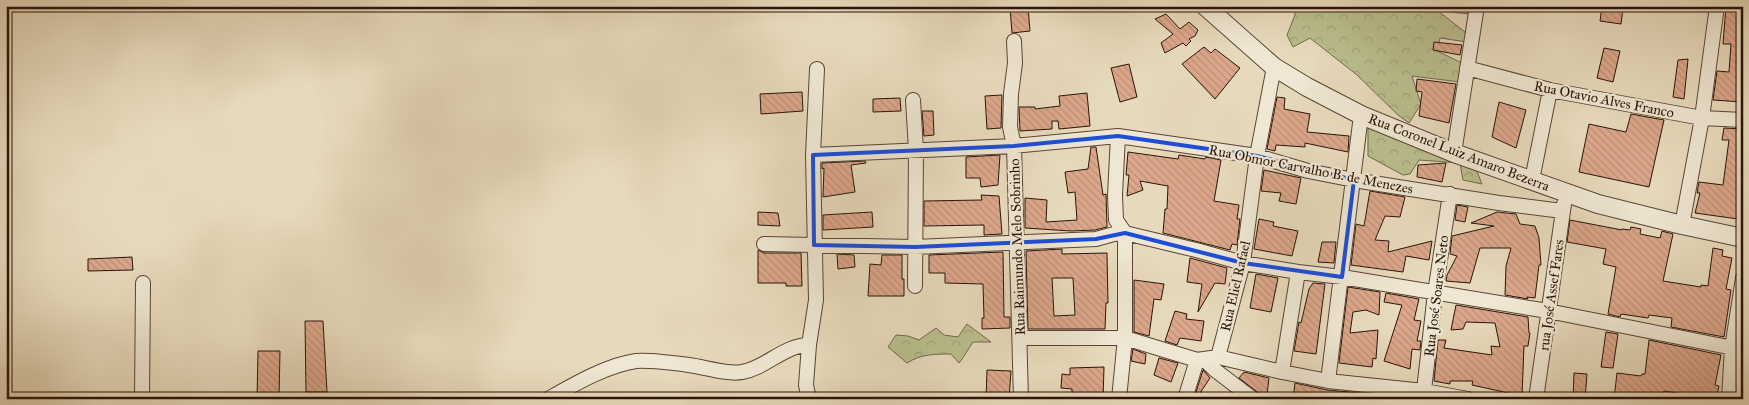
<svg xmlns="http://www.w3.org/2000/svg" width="1749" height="405" font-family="'IM FELL Great Primer',serif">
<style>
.forest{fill:url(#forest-crowns);stroke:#72684b}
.building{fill:url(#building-back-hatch);stroke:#2a1309;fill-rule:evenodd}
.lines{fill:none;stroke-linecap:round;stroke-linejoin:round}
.minor-casing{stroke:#594536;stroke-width:16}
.tertiary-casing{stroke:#594536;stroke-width:20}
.minor{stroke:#efe7d3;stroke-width:14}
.tertiary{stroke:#efe7d3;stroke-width:18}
.marked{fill:none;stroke:#1d4ed8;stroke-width:4;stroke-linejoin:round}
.labels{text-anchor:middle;stroke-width:4.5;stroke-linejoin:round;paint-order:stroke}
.street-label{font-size:14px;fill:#2a1309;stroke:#efe7d3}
</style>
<defs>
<pattern id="forest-crowns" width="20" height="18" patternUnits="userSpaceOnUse" patternTransform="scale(1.25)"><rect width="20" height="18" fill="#babe8d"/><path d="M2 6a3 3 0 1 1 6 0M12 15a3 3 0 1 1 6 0" fill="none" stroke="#a0a278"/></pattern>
<pattern id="building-back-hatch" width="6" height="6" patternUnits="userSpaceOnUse" patternTransform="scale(1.25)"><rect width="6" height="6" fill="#dca78b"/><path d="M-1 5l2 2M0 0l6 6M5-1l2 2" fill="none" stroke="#bd8f77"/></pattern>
</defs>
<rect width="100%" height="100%" fill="#e7dabc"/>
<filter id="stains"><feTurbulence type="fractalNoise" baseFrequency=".004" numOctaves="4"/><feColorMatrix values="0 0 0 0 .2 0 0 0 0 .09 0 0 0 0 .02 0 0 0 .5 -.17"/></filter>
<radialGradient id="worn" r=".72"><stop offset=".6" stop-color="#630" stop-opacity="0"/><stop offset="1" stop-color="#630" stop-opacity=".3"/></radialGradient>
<path class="forest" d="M1294,6H1472L1470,14L1438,11L1465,32L1467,42L1440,38L1437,51L1464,64L1460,82L1412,76L1421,104L1409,123L1398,115L1357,75L1310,38L1293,47L1287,35L1295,15Z
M1368,126L1474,164L1482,184L1463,180L1460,163L1419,160L1410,174L1403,175L1368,156Z
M967,324L991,342H973C968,349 965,356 959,363L951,354C935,354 921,354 907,363L888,347L896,335L908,336L919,340L936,328L944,335L958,337Z"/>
<path class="building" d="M1602,6L1623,8L1621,24L1600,21Z
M1726,6H1743V102L1713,100L1717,71L1729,72L1731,44H1723Z
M1028,7L1030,31L1012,33L1010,8Z
M1166,14L1180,29L1189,22L1198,30L1195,36L1189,39L1191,41L1186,46L1183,43L1165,53L1161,43L1173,34L1155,19Z
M1434,42L1462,45L1460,55L1433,50Z
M1204,47L1211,53L1215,49L1240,68L1215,99L1182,64Z
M1604,48L1620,51L1613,82L1597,78Z
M1688,59L1684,99L1673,97L1678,60Z
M1129,64L1137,97L1120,102L1111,68Z
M1417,79L1456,84L1449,123L1419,116L1422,92L1416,91Z
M802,92L803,111L761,114L760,94Z
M1087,93L1090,126L1059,129L1058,121H1052V129L1020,131L1019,107H1035V109L1060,106L1059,96Z
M1002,95L1001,128L987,129L985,96Z
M1277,97L1285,98L1284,109L1310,114L1307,132L1349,136L1348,152L1305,143V147L1276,145L1275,151L1267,149Z
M900,98L901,111L873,112V99Z
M1499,102L1526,110L1516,148L1492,137Z
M922,111H933L934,135L924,136Z
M1631,114L1664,120L1649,187L1579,172L1589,124L1626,132Z
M1724,128L1743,129V177L1741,201L1738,219L1695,213L1700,193H1697L1699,182L1723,185L1729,140H1722Z
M1091,147H1096L1103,195L1106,194L1107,227L1095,230L1071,231L1025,228V198L1047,200L1046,222L1077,220L1075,192L1068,193L1065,172L1088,169Z
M1128,152L1178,159L1179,155L1205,159L1206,157L1221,160L1214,201L1239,205L1237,219H1240L1237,245L1232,244L1230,250L1163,233L1165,209H1167L1168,186L1140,181L1143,190L1127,196L1129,175H1126Z
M1000,155L998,185L981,187L980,178H966V157Z
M865,161L866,163L851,165L855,192L823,197L824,168L822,169V163Z
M1446,163L1442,182L1417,177L1418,165Z
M1264,170L1301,178L1296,204L1279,201L1281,193L1261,191Z
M1370,191L1405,197L1400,217L1385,216L1375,240L1389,241L1388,252L1432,241L1429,260L1406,256L1403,272L1351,265L1356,224L1364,226Z
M981,195L999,196L1002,234L984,235V225L924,226V201L982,200Z
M1457,205L1468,207L1465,222L1455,220Z
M758,212L778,213L780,226L758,225Z
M872,212L873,227L823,230V215Z
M1497,212L1516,214L1520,224L1535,226L1539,238L1541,265H1539L1535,298L1527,297L1528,299L1505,295L1506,266L1511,248H1480L1470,283L1446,281L1447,275L1457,256L1450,254L1452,236L1494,226L1471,223Z
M1259,219L1274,222L1273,226L1298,231L1292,256L1254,249Z
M1570,220L1622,230V229L1630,230L1631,227L1641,229L1640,234L1660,238L1662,231L1673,234L1663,281L1701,287V285L1708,286L1713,248L1723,250L1722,256L1732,258L1726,289L1731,290L1724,337L1671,327L1672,318L1649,315L1648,318L1621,314L1620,317L1608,314L1616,267L1603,264L1606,249L1567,242Z
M1322,242H1336L1334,263L1318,262Z
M1062,249V254L1107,253L1108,303H1106L1105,329H1028L1026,251ZM1052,278H1073L1075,315L1054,316Z
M758,250L764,253H801L802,286H786V283H758Z
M1003,252L1004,317H1010V328L982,329V318H984L983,284L945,283V273H929V255Z
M837,254L854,255L855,267L838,269Z
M882,255H902V279H904V296H868L870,264L881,265Z
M132,257L133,270L88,271V259Z
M1190,258L1227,268L1225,284L1215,283L1198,312L1202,284L1187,282Z
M1256,274L1278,278L1271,312L1250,308Z
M1134,280L1164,284L1161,300L1154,299L1149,336L1134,332Z
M1313,283L1325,284L1316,354L1294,351L1299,322L1301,323L1309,289Z
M1348,287L1380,292L1379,315L1366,310L1353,312L1350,333L1378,330L1376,359L1373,358L1372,367L1339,363Z
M1386,293L1419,299L1414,320L1421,321L1417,341H1421L1420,350L1412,349L1410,369L1384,361L1402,305L1384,302Z
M1456,305L1528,317L1529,333H1530L1528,346H1524L1522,396L1472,385L1473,381H1450V384L1434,381L1438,340H1446L1444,348L1492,355L1491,346L1500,347L1495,323L1466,322L1463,329L1451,330Z
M1175,311L1187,314L1186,319L1204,321L1201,341L1180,338L1177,345L1165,341Z
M305,321H323L327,392H306Z
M1606,332L1618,334L1613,368L1601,367Z
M1649,340L1721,355L1715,385L1719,386L1716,399L1664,391L1662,399H1614L1617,373L1641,376L1642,374H1645Z
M1133,349L1146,354L1145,364L1131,361Z
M258,351H280L279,399H257Z
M1159,358L1178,363L1171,382L1154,375Z
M1104,367L1103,399H1072V389L1061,388L1062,374L1070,375V368Z
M987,370L1011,371L1009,399H986Z
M1203,370L1210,378L1198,396L1196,392Z
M1244,372L1269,378L1267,395L1260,394L1239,378Z
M1574,373L1587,374L1585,399H1573Z
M1295,383L1327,390L1382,395V399H1293Z"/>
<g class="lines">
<defs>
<path id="minor" d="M1014,41L1015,63L1011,94L1010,127L1014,146L1118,136L1115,195L1116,220L1125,233V338L1119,399
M1467,68L1550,90L1702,118L1743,120
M913,100L916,150L915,286
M1118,136L1257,156L1308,171L1354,180L1499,203L1562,211
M1454,153L1477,6
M813,155L1014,146L1021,399
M1532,180L1550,90
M1682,225L1702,118L1717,6
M764,244L915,247L1096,239L1114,234L1125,233L1196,250L1243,263L1298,272L1342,277L1548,311L1743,350
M1020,338H1125L1197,360L1218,357L1282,372L1328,381L1424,391L1468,399
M1218,357L1243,263L1257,156L1274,67
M1204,359L1215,370L1253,399
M1282,372L1298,272
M1328,381L1361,115
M142,399L143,283
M548,399C573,385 607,365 636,361C647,360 676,363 689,365C704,367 729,375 742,372C766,368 784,345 809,345L816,300L813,155L817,69
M809,399L806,385L809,345
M1185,399L1197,360
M1423,399L1435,293L1450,194
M1536,399L1564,204
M1729,399L1732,348L1743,278"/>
<path id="tertiary" d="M1205,6L1274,67L1307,87L1361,115L1454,153L1598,204L1682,225L1743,238"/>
</defs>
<use href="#minor" class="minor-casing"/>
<use href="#tertiary" class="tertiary-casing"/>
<use href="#minor" class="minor"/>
<use href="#tertiary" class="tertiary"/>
</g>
<path class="marked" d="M1118,136L1257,156L1354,180L1342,277L1243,263L1125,233L1096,239L915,247L814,245L813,155L1014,146Z"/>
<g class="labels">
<g class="street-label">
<text transform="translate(1604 99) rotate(11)" y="5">Rua Otavio Alves Franco</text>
<text transform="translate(1459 152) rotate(21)" y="5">Rua Coronel Luiz Amaro Bezerra</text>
<text transform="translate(1311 169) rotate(11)" y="5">Rua Obmor Carvalho B. de Menezes</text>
<text transform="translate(1017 247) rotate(-92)" y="5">Rua Raimundo Melo Sobrinho</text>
<text transform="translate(1235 286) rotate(-77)" y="5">Rua Eliel Rafael</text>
<text transform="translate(1551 295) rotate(-82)" y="5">rua José Assef Fares</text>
<text transform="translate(1436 296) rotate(-83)" y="5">Rua José Soares Neto</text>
</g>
</g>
<rect width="1749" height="405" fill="none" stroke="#e7dabc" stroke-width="25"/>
<rect x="8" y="8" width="1734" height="390" fill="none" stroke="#2a1309" stroke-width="2.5"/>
<rect x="12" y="12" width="1724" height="380" fill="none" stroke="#2a1309"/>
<rect width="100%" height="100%" filter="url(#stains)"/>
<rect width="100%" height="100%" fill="url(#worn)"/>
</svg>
